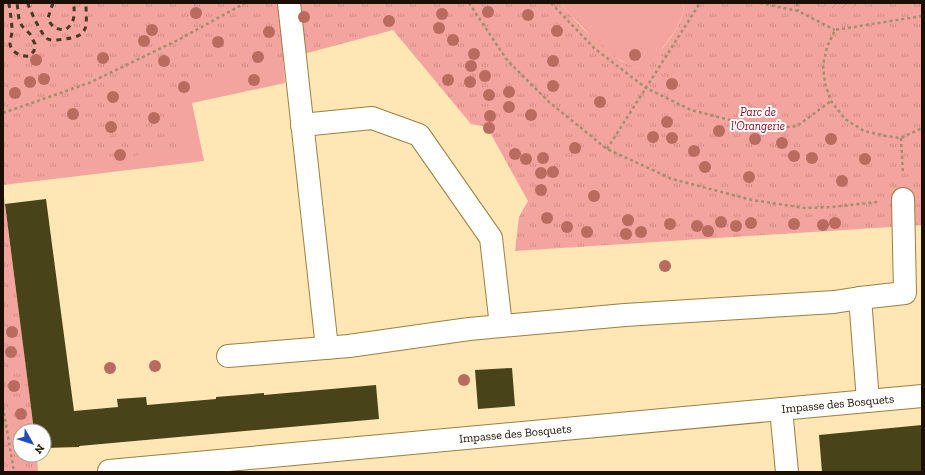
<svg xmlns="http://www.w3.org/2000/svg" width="925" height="475" font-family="'Zilla Slab',serif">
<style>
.grass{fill:#f4a49f}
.park{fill:url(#park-tufts)}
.garden{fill:url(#garden-furrows)}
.building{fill:#484319}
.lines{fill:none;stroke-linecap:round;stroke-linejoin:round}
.minor-casing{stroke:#9c7f43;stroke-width:24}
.path{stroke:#a38f6c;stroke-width:2.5;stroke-dasharray:3 3;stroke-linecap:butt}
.minor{stroke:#fff;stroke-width:22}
.rail{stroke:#473923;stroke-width:3;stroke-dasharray:5 5;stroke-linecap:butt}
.tree{fill:#b86b5e}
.labels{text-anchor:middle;stroke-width:4;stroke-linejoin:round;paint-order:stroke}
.park-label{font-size:12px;font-style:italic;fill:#7e0716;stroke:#fff}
.street-label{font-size:12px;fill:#1a0f00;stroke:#fff}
</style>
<defs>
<pattern id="park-tufts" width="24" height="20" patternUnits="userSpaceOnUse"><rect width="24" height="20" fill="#f4a49f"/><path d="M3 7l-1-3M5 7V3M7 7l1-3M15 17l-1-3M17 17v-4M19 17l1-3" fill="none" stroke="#d18c87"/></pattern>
<pattern id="garden-furrows" width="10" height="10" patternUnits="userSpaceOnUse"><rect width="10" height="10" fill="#f4a49f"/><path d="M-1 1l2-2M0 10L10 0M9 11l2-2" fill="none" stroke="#d18c87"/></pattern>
</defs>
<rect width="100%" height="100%" fill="#ffe6b5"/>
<path class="grass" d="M560,3H684C684,20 674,33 664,46C659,53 652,66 643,68C622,72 573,18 560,3Z
M280,15L285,83L192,103L204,161L3,185V121Z"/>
<path class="park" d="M3,3H560L582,28L621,61L634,67L642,68L649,65C663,47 684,27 684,3H922V225L515,251L519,217L528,201L487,127L471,124L393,30L177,88L183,145L3,185Z
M3,189L34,431H20V455H37L38,472H3Z"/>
<path class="garden" d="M818,3H880C864,5 830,14 818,3Z"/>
<path class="building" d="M46,199L74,411L118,407L117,399L146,397L147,405L216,399V397L264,393V395L376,385L379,419L79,446V447L44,448V431H34L5,204Z
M512,368L515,406L478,409L475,370Z
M922,425V472H822L819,435Z"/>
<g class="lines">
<defs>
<g id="minor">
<path d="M289,3L327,348"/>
<path d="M302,125L372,118L419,135L491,238L501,326"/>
<path d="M860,298L905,293L903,199"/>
<path d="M228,356L349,346L469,329L625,315L834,302L860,298L868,401"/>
<path d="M781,409L787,472"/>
<path id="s1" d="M109,471L922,396"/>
</g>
</defs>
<use href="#minor" class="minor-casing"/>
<path class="path" d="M469,3L507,60L549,102L607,149L672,179L752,200L805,208L832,207L878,202
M551,3L594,48L646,88L691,110L765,129L797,126L831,101
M760,3L798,11L835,30
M797,3L798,11
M922,16L835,30L827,47L823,65L825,84L831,101L845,119L864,131L886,136L901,138L922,128
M3,113L89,83L178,40L245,3
M901,138L903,174
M607,149L700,3
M3,407L14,472"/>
<use href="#minor" class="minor"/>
<path class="rail" d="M9,3C10,12 12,22 12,31C12,35 10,39 10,44C11,52 21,57 29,56L34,51L35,44L30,34L22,26L19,19L17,3
M28,3L29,7C33,15 41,35 48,39C52,41 59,40 63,39C91,37 86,26 86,3
M53,3L48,18C51,27 56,29 65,30C76,22 74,15 74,3"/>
</g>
<g class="tree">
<circle cx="488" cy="12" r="6"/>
<circle cx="196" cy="13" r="6"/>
<circle cx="442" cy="14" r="6"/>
<circle cx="528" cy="15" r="6"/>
<circle cx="304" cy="17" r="6"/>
<circle cx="389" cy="21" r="6"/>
<circle cx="439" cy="28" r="6"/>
<circle cx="152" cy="30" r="6"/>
<circle cx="557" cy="31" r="6"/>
<circle cx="269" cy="32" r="6"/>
<circle cx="453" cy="40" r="6"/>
<circle cx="144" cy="41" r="6"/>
<circle cx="218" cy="42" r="6"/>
<circle cx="474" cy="54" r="6"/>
<circle cx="635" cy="55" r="6"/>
<circle cx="258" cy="57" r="6"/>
<circle cx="103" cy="58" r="6"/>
<circle cx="36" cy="60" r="6"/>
<circle cx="164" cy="61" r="6"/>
<circle cx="553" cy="61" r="6"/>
<circle cx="471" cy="66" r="6"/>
<circle cx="485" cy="76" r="6"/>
<circle cx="44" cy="79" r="6"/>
<circle cx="254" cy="80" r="6"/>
<circle cx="448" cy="80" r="6"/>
<circle cx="30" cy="82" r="6"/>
<circle cx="470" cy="82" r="6"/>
<circle cx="672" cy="84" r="6"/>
<circle cx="553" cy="86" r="6"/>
<circle cx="184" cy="87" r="6"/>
<circle cx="509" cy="92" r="6"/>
<circle cx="15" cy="93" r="6"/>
<circle cx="489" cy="95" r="6"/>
<circle cx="113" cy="97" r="6"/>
<circle cx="600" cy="102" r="6"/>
<circle cx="509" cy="107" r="6"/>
<circle cx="73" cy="114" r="6"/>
<circle cx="531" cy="115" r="6"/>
<circle cx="490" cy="116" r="6"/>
<circle cx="154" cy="118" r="6"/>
<circle cx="667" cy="122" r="6"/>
<circle cx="111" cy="127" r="6"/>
<circle cx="489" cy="128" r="6"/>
<circle cx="719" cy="131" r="6"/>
<circle cx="653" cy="137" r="6"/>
<circle cx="672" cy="138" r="6"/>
<circle cx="755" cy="139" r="6"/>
<circle cx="831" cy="139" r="6"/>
<circle cx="782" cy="143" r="6"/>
<circle cx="575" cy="148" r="6"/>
<circle cx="694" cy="151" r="6"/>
<circle cx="515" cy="154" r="6"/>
<circle cx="120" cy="155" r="6"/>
<circle cx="794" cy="156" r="6"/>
<circle cx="543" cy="158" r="6"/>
<circle cx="812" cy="158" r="6"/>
<circle cx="526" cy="159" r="6"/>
<circle cx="865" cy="159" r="6"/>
<circle cx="705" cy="167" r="6"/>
<circle cx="553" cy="172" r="6"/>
<circle cx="541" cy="173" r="6"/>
<circle cx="749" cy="177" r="6"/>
<circle cx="842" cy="181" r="6"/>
<circle cx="541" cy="190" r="6"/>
<circle cx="594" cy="196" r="6"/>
<circle cx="547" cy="218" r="6"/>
<circle cx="628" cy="220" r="6"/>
<circle cx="721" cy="222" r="6"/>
<circle cx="751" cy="223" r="6"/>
<circle cx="835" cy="223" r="6"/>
<circle cx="670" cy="224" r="6"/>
<circle cx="794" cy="224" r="6"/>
<circle cx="823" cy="225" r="6"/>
<circle cx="697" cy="226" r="6"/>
<circle cx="736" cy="226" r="6"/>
<circle cx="567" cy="227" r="6"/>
<circle cx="708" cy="231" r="6"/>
<circle cx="587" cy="232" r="6"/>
<circle cx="641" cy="232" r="6"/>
<circle cx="626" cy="234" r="6"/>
<circle cx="665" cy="266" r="6"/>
<circle cx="12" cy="332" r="6"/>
<circle cx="11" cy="352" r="6"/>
<circle cx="155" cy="366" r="6"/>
<circle cx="110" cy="368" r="6"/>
<circle cx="464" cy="380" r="6"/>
<circle cx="14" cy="386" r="6"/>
<circle cx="21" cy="414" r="6"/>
</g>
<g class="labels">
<g class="park-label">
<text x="758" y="116">Parc de<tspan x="758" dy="14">l'Orangerie</tspan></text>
</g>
<g class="street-label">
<text dy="4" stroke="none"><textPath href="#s1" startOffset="732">Impasse des Bosquets</textPath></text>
<text dy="4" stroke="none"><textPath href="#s1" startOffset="408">Impasse des Bosquets</textPath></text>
</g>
</g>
<rect width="925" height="475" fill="none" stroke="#1a0f00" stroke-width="8"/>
<g transform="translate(32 443) rotate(129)"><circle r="19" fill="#ffffff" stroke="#a39f99"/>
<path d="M0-3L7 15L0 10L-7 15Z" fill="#1f4dba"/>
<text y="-6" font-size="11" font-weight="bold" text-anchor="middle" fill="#1a0f00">N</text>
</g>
</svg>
